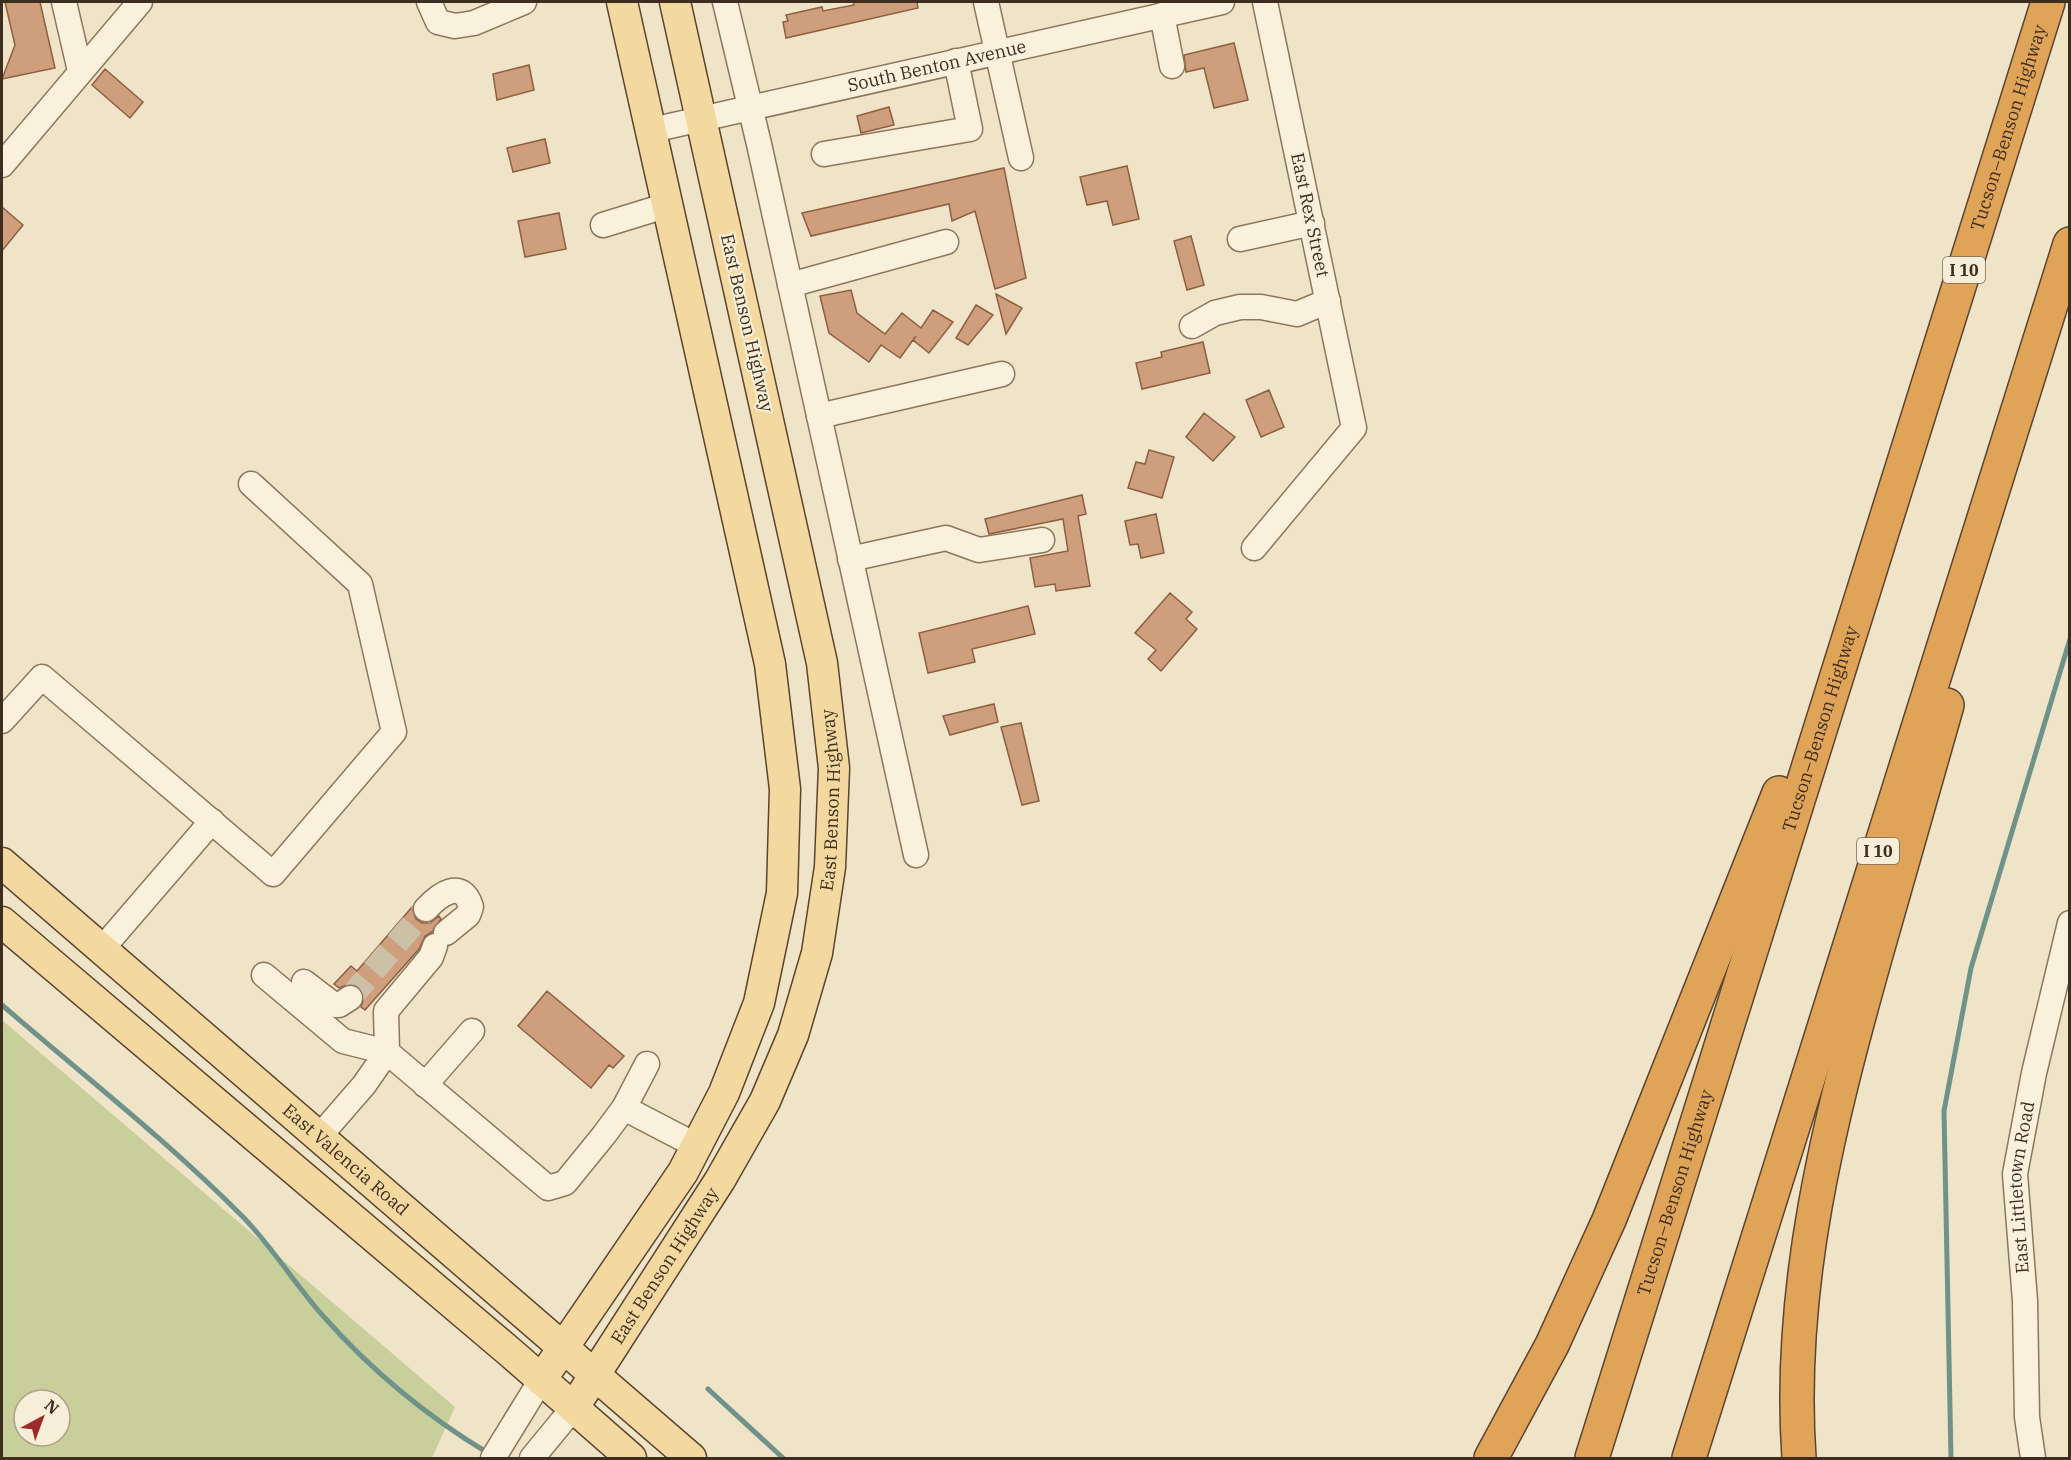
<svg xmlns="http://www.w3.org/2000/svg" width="2071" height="1460" font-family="'IBM Plex Serif',serif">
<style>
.green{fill:#c9cf9b;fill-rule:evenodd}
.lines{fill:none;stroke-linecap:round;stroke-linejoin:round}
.stream{stroke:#6f938a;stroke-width:5}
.building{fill:#cf9f7d;stroke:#8d5f41;stroke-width:1.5}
.minor-tunnel{stroke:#ccc0a6;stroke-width:24;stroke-dasharray:24 12;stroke-linecap:butt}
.minor-casing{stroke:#8d765c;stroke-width:27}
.major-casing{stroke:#5b4430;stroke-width:33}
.highway-casing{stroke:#5b4430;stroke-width:36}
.minor{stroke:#faf1dc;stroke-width:24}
.major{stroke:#f3d9a0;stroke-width:30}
.highway{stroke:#e0a458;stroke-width:33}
.labels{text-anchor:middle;stroke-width:4.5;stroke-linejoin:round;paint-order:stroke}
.shield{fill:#f7eed8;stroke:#756857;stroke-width:1.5}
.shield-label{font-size:16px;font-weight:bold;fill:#3d2e20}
.street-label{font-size:18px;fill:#3d2e20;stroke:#f7eed8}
</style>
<rect width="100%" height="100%" fill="#f0e4c8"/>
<path class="green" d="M2,1020L455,1407L432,1458H2ZM24,1400H60V1436H24Z"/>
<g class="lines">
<path class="stream" d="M2,1005C83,1075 169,1142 244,1218C274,1249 296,1286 324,1317C371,1370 428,1417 488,1453
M708,1389L783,1458
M1951,1458L1944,1111L1971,968L2070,639"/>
</g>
<path class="building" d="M5,2H40L55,68L2,79L15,45Z
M853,2H917L918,8L786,38L783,22L788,21L786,15L822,7L823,11L854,5Z
M1234,43L1248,100L1214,108L1204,68L1186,72L1184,55Z
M529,65L534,90L497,100L493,74Z
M105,69L143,102L130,118L92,85Z
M889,107L894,125L861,133L857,116Z
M545,139L550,163L513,172L507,148Z
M1127,166L1139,219L1113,225L1107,201L1087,205L1080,177Z
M1004,168L1026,278L995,289L975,211L952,221L949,204L811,236L802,213Z
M2,207L23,225L2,251Z
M559,213L566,249L525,257L518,221Z
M1191,236L1204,285L1187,290L1174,241Z
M851,290L857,313L885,334L902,313L921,328L933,310L953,322L929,353L913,340L916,336L900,358L881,345L869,362L829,333L820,296Z
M996,294L1022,308L1006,334Z
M976,305L993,315L968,345L956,338Z
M1203,342L1210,373L1142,389L1136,363L1162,357L1161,352Z
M1269,390L1284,427L1261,437L1246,400Z
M1204,413L1235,437L1213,461L1186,437Z
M1149,450L1174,457L1162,498L1128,488L1136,462L1145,464Z
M1082,495L1086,514L1078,516L1090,586L1056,591L1055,584L1035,587L1030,558L1068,551L1063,519L989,534L985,519Z
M1156,514L1164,553L1141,558L1138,544L1130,545L1125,521Z
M1170,593L1192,612L1186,619L1197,629L1161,671L1148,659L1156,650L1135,633Z
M1028,606L1035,634L972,649L975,662L928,673L919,633Z
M994,704L998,722L950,735L943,716Z
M1021,723L1039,801L1022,805L1001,727Z
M412,907L416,919L422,923H430L439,916L441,919L432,932L425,936L419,949L365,1010L361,1007L364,997L357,986L349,984L339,988L334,984L351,966L357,971Z
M547,991L624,1056L613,1068L609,1065L591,1088L518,1026Z"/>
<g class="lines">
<path class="minor-tunnel" d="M350,998L426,909"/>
<defs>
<g id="minor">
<path d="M64,2L80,71"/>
<path d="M429,2L438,22L455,26L474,23L524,2"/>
<path d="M725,2L759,144L916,855"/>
<path d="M986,2L1021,158"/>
<path d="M1162,15L1172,66"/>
<path id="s1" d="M652,130L1222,2"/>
<path d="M824,154L970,129L956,61"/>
<path d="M2,165L140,2"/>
<path d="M603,225L668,205"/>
<path d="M1240,239L1312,223"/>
<path d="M790,285L946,242"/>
<path d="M1192,326L1215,313L1240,307H1261L1297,314L1328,301"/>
<path d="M819,416L1002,374"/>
<path d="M1254,548L1354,428L1265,2"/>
<path d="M850,559L946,538L979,550L1042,540"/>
<path d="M2,721L42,677L273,874L394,732L360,584L251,484"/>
<path d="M426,909C439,895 462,877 471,907L468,915L446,933"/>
<path d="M101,950L212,821"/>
<path d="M264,975L343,1041L387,1052L548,1188L565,1183L604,1135L624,1108L647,1064"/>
<path d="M304,982L334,1005H339L350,998"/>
<path d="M425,1085L472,1031"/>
<path d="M624,1108L697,1146"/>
<path d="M318,1138L364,1085L387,1052L386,1011L431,957L435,946"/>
<path d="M493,1458L541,1380"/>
<path d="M532,1458L574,1407"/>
<path id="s2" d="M2033,1458L2027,1417L2025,1301L2015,1174L2034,1073L2070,923"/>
</g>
<g id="major">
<path id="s3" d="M2,863L691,1458"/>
<path d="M2,922L511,1353L631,1458"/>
<path d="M541,1380L683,1172L724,1093L759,1003L782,893L785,789L770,664L622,2"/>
<path id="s4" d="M574,1407L720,1180L765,1101L793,1035L817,953L830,867L834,768L822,663L675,2"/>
</g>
<g id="highway">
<path d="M1491,1458L1552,1345L1609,1220L1779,793"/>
<path id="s5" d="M1592,1458L2048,2"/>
<path d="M1689,1458L2070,244"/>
<path d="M1799,1458C1787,1287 1829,1122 1875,958C1899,874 1923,789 1947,705"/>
</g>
</defs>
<use href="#minor" class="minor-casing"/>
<use href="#major" class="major-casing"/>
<use href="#highway" class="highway-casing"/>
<use href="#minor" class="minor"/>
<use href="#major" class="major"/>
<use href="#highway" class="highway"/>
</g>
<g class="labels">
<g class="shield">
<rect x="1943" y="257" width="42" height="26" rx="4.5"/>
<rect x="1857" y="838" width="42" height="26" rx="4.5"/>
</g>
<g class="shield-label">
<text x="1964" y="276">I 10</text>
<text x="1878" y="857">I 10</text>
</g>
<g class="street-label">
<text dy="6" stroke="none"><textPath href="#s1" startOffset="292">South Benton Avenue</textPath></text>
<text dy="6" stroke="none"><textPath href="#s5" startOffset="1394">Tucson–Benson Highway</textPath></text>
<text transform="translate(1310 215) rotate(78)" y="6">East Rex Street</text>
<text transform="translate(747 323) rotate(77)" y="6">East Benson Highway</text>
<text dy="6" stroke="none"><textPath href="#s5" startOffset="764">Tucson–Benson Highway</textPath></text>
<text dy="6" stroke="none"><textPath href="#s4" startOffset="672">East Benson Highway</textPath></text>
<text dy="6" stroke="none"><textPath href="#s3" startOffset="454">East Valencia Road</textPath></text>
<text dy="6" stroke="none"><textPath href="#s2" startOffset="272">East Littletown Road</textPath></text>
<text dy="6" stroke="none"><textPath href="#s5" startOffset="278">Tucson–Benson Highway</textPath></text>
<text dy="6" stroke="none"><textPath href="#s4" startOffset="168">East Benson Highway</textPath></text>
</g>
</g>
<rect width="2071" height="1460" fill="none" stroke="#3d2e20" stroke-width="6"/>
<g transform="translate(42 1418) rotate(41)"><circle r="28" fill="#f7eed8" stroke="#ada18e" stroke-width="1.5"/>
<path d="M0-4.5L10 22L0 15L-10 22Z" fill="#9e2a2b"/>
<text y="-9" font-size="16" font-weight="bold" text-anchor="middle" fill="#3d2e20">N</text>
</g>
</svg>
